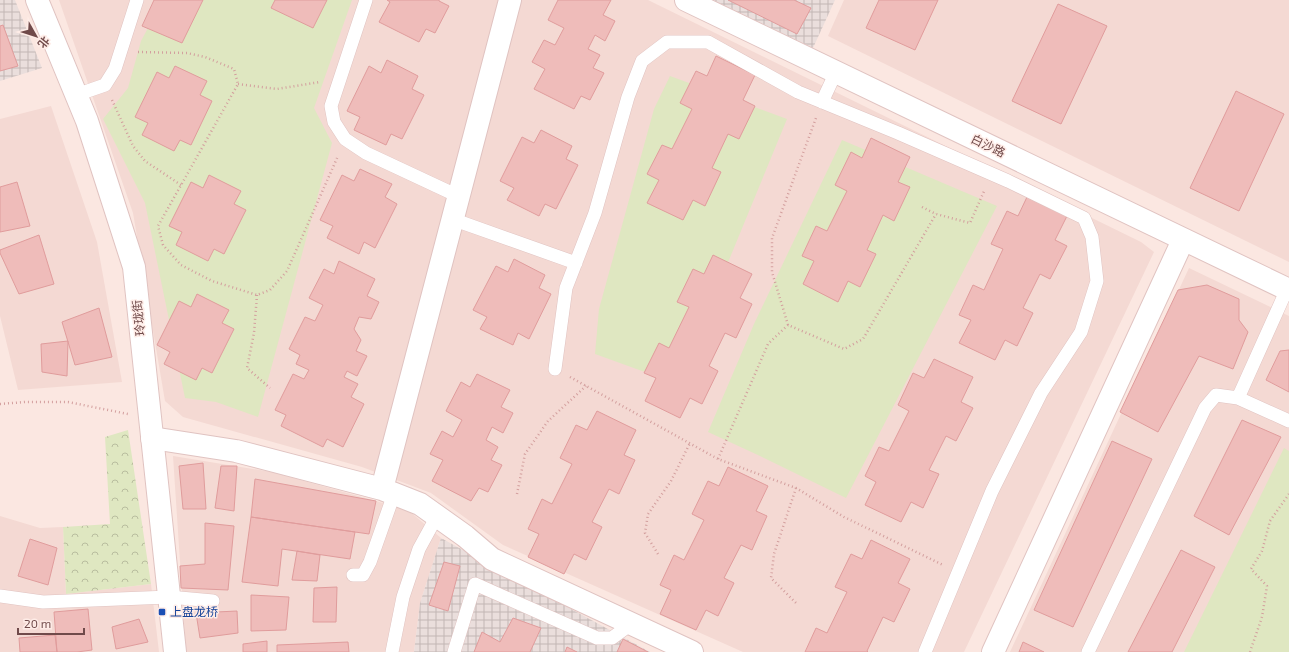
<svg xmlns="http://www.w3.org/2000/svg" width="1289" height="652" font-family="'Exo 2','Noto Sans SC',sans-serif">
<style>
.residential{fill:#f4d9d3}
.industrial{fill:url(#industrial-grid)}
.grass{fill:#dfe7c1}
.forest{fill:url(#forest-crowns)}
.building{fill:#efbcba;stroke:#e09c9c}
.lines{fill:none;stroke-linecap:round;stroke-linejoin:round}
.service-casing{stroke:#e0c3c1;stroke-width:14}
.minor-casing{stroke:#e0c3c1;stroke-width:24}
.tertiary-casing{stroke:#e0c3c1;stroke-width:24}
.path{stroke:#d39f9e;stroke-width:2.5;stroke-dasharray:1 3;stroke-linecap:butt}
.service{stroke:#fff;stroke-width:13}
.minor{stroke:#fff;stroke-width:22}
.tertiary{stroke:#fff;stroke-width:22}
.transit-dot{fill:#1a4fb4;stroke:#feece7;stroke-width:1.5}
.labels{text-anchor:middle;stroke-width:3;stroke-linejoin:round;paint-order:stroke}
.street-label{font-size:12px;fill:#704a4a;stroke:#feece7}
.transit-label{font-size:12px;fill:#164399;stroke:#feece7;text-anchor:start}
</style>
<defs>
<pattern id="industrial-grid" width="8" height="8" patternUnits="userSpaceOnUse"><rect width="8" height="8" fill="#eadedc"/><path d="M0 4h8M4 0v8" fill="none" stroke="#c2b6b4"/></pattern>
<pattern id="forest-crowns" width="20" height="18" patternUnits="userSpaceOnUse"><rect width="20" height="18" fill="#dfe7c1"/><path d="M2 6a3 3 0 1 1 6 0M12 15a3 3 0 1 1 6 0" fill="none" stroke="#b9bd9f"/></pattern>
</defs>
<rect width="100%" height="100%" fill="#fbe7e1"/>
<path class="residential" d="M59,0H648L1141,242L1154,252L964,652H743L503,545L431,493L362,467L183,417L165,401L133,213Z
M844,0H1289V262L828,36Z
M51,106L97,242L122,382L18,390L0,316V119Z
M1189,268L1289,316V652H1010Z
M173,456L272,472L408,510L441,538L420,603L414,652H186Z
M0,516L40,528L63,527L66,594L151,584L159,652H0Z"/>
<path class="industrial" d="M0,0H15L42,68L0,81Z
M713,0H835L813,48Z
M441,538L650,652H414L420,603Z"/>
<path class="grass" d="M163,0H352L314,108L332,143L258,417L216,402L185,398L145,203L103,119L128,88L141,41Z
M670,76L787,119L678,384L595,354L599,309L654,109Z
M842,140L997,206L846,498L760,456L708,432L754,324Z
M1284,448L1289,451V652H1184Z"/>
<path class="forest" d="M128,430L151,584L66,594L63,527L110,524L105,437Z"/>
<path class="building" d="M154,0H203L182,43L142,26Z
M275,0H327L313,28L271,8Z
M387,0H439V1L449,6L435,33L426,29L419,42L379,22L390,2Z
M558,0H611L603,15L615,21L605,41L595,35L588,49L600,55L593,68L604,73L590,100L581,96L574,109L534,89L545,69L532,62L544,40L555,45L564,28L548,20Z
M728,0H794L811,8L797,34Z
M879,0H938L915,50L866,28Z
M1058,4L1107,26L1061,124L1012,101Z
M3,25L18,66L0,71V26Z
M716,56L755,75L743,100L755,106L739,139L728,134L712,168L721,172L705,206L693,200L683,220L647,203L659,180L647,174L662,145L672,149L692,109L680,103L696,71L707,76Z
M387,60L418,76L412,89L424,95L402,139L391,134L386,145L354,130L360,117L347,111L369,66L381,73Z
M175,66L207,81L200,95L212,101L191,145L180,140L174,151L142,135L148,123L135,117L157,72L169,78Z
M1236,91L1284,114L1239,211L1190,188Z
M541,130L572,146L566,159L578,165L556,209L545,204L539,216L507,200L514,188L500,181L522,137L534,143Z
M871,138L910,157L898,182L910,187L894,221L883,215L867,250L876,254L860,287L848,281L838,302L803,284L814,261L802,256L816,226L827,231L847,191L835,185L851,152L862,158Z
M360,169L392,184L385,197L397,204L375,248L364,242L359,254L327,238L333,226L320,220L342,175L354,181Z
M209,175L241,191L234,204L246,210L224,254L214,249L208,261L176,245L182,232L169,226L191,182L203,188Z
M17,182L30,226L0,232V187Z
M1027,197L1067,216L1055,240L1067,246L1050,279L1040,274L1023,308L1033,313L1017,346L1005,340L995,360L959,343L971,320L959,315L973,285L984,290L1003,249L991,244L1007,211L1018,216Z
M39,235L54,284L19,294L0,253V250Z
M713,255L752,274L740,298L752,304L736,338L725,333L709,366L718,371L702,404L690,398L680,418L645,401L656,378L644,373L659,343L669,348L689,307L677,302L693,269L704,274Z
M514,259L545,275L539,288L551,294L529,339L518,333L513,345L480,329L487,317L473,310L496,266L508,272Z
M339,261L375,279L367,296L379,302L371,319L359,317L354,329L361,340L356,351L367,356L357,376L347,371L344,377L358,384L351,397L364,404L343,447L327,439L323,447L281,426L286,415L275,410L293,374L304,379L309,370L296,364L300,355L289,349L305,317L315,321L323,305L309,298L324,269L334,274Z
M1207,285L1239,299V320L1248,332L1233,369L1199,356L1158,432L1120,412L1178,290Z
M197,294L229,310L222,323L234,329L212,373L202,368L196,380L164,364L170,352L157,345L179,301L191,307Z
M99,308L112,357L75,365L62,322Z
M68,341L67,376L42,372L41,344Z
M1289,350V392L1266,380L1280,351Z
M934,359L973,377L961,402L973,408L956,441L946,436L929,470L939,474L923,508L911,502L901,522L865,505L876,482L865,476L879,447L889,451L909,411L898,405L913,373L924,378Z
M477,374L510,390L501,407L513,413L503,433L492,427L486,440L498,447L491,460L502,465L488,492L479,488L471,501L432,481L443,460L430,454L442,431L453,437L462,420L446,411L461,382L470,387Z
M597,411L636,430L624,455L635,460L619,494L609,489L592,522L602,527L586,560L574,554L564,574L528,557L539,534L528,529L542,499L552,504L572,464L560,458L576,425L587,430Z
M1242,420L1281,437L1229,535L1194,516Z
M1112,441L1152,459L1073,627L1034,610Z
M203,463L206,509H183L179,466Z
M221,466H237L234,511L215,508Z
M728,467L768,486L756,511L767,516L752,550L741,545L724,578L734,583L718,616L706,610L696,630L660,614L671,590L660,585L674,555L684,560L704,520L692,514L708,481L719,486Z
M255,479L376,501L369,534L251,517Z
M251,517L355,532L350,559L282,549L278,586L242,582Z
M205,523L234,526L228,590L181,588L180,566L205,564Z
M30,539L57,548L48,585L18,576Z
M871,540L910,559L898,583L910,589L894,622L883,617L867,651L868,652H805L816,628L827,633L847,592L835,587L851,554L862,559Z
M1181,550L1215,567L1172,652H1128Z
M297,551L320,555L317,581L292,580Z
M444,562L460,566L448,611L429,605Z
M337,587L336,622H313L314,588Z
M251,595L289,597L286,630L251,631Z
M88,609L92,650L77,652H57L54,612Z
M237,611L238,633L200,638L196,613Z
M513,618L541,628L530,652H474L482,632L500,642Z
M139,619L148,642L116,649L112,627Z
M55,635L57,652H20L19,638Z
M623,639L648,652H617Z
M267,641V652H243V644Z
M348,642L349,652H277V645Z
M1023,642L1044,652H1019Z
M567,647L577,652H565Z"/>
<g class="lines">
<defs>
<path id="service" d="M366,0L331,106L334,122L345,139L366,153L458,196
M76,95L105,85L115,69L137,0
M822,102L836,72
M452,219L576,263
M555,369L566,288L595,213L628,97L642,61L667,42H708L798,92L898,133L1008,181L1084,218L1092,237L1097,281L1081,332L1041,393L992,491L925,652
M1238,398L1287,289
M353,575H363L370,562L394,494
M0,596L43,602L169,597L213,601
M392,652L403,597L419,549L437,516
M454,652L475,584L597,638H612L631,624
M1088,652L1205,408L1216,395L1238,398L1289,421"/>
<path id="minor" d="M686,0L1289,290
M152,438L236,451L382,489L420,504L465,536L492,559L692,652
M382,489L510,0
M993,652L1183,240"/>
<path id="tertiary" d="M37,0L87,121L134,267L175,652"/>
</defs>
<use href="#service" class="service-casing"/>
<use href="#minor" class="minor-casing"/>
<use href="#tertiary" class="tertiary-casing"/>
<path class="path" d="M138,52L187,53L205,57L234,69L238,84L158,226L163,245L181,265L212,281L257,295L270,290L287,271L338,156
M238,84L277,89L320,82
M112,100L133,146L145,161L181,185
M922,207L936,214L970,223L985,189
M257,295L254,333L247,368L270,388
M788,325L772,272V238L816,118
M570,377L718,459L796,488L844,517L943,565
M0,404L25,402H68L128,414
M718,459L768,344L788,325L844,349L863,339L936,214
M796,488L774,554L771,578L798,605
M517,494L525,454L548,421L586,386
M658,554L645,533L648,514L671,481L690,443
M1250,652L1262,617L1267,586L1251,569L1262,551L1270,521L1289,494"/>
<use href="#service" class="service"/>
<use href="#minor" class="minor"/>
<use href="#tertiary" class="tertiary"/>
</g>
<rect class="transit-dot" x="158" y="608" width="8" height="8" rx="2"/>
<g class="labels">
<g class="street-label">
<text transform="translate(988 146) rotate(26)" y="4">白沙路</text>
<text transform="translate(139 318) rotate(-96)" y="4">玲珑街</text>
</g>
<g class="transit-label">
<text x="170" y="616">上盘龙桥</text>
</g>
</g>
<g transform="translate(36 36) rotate(129)" stroke="#feece7" stroke-width="3" paint-order="stroke">
<path d="M0-3L7 15L0 10L-7 15Z" fill="#704a4a"/>
<text y="-6" font-size="11" font-weight="bold" text-anchor="middle" fill="#704a4a">北</text>
</g>
<path d="M18 628v6h66v-6" fill="none" stroke="#704a4a" stroke-width="2"/>
<text x="24" y="628" font-size="12" fill="#704a4a" stroke="#feece7" stroke-width="3" paint-order="stroke">20 m</text>
</svg>
